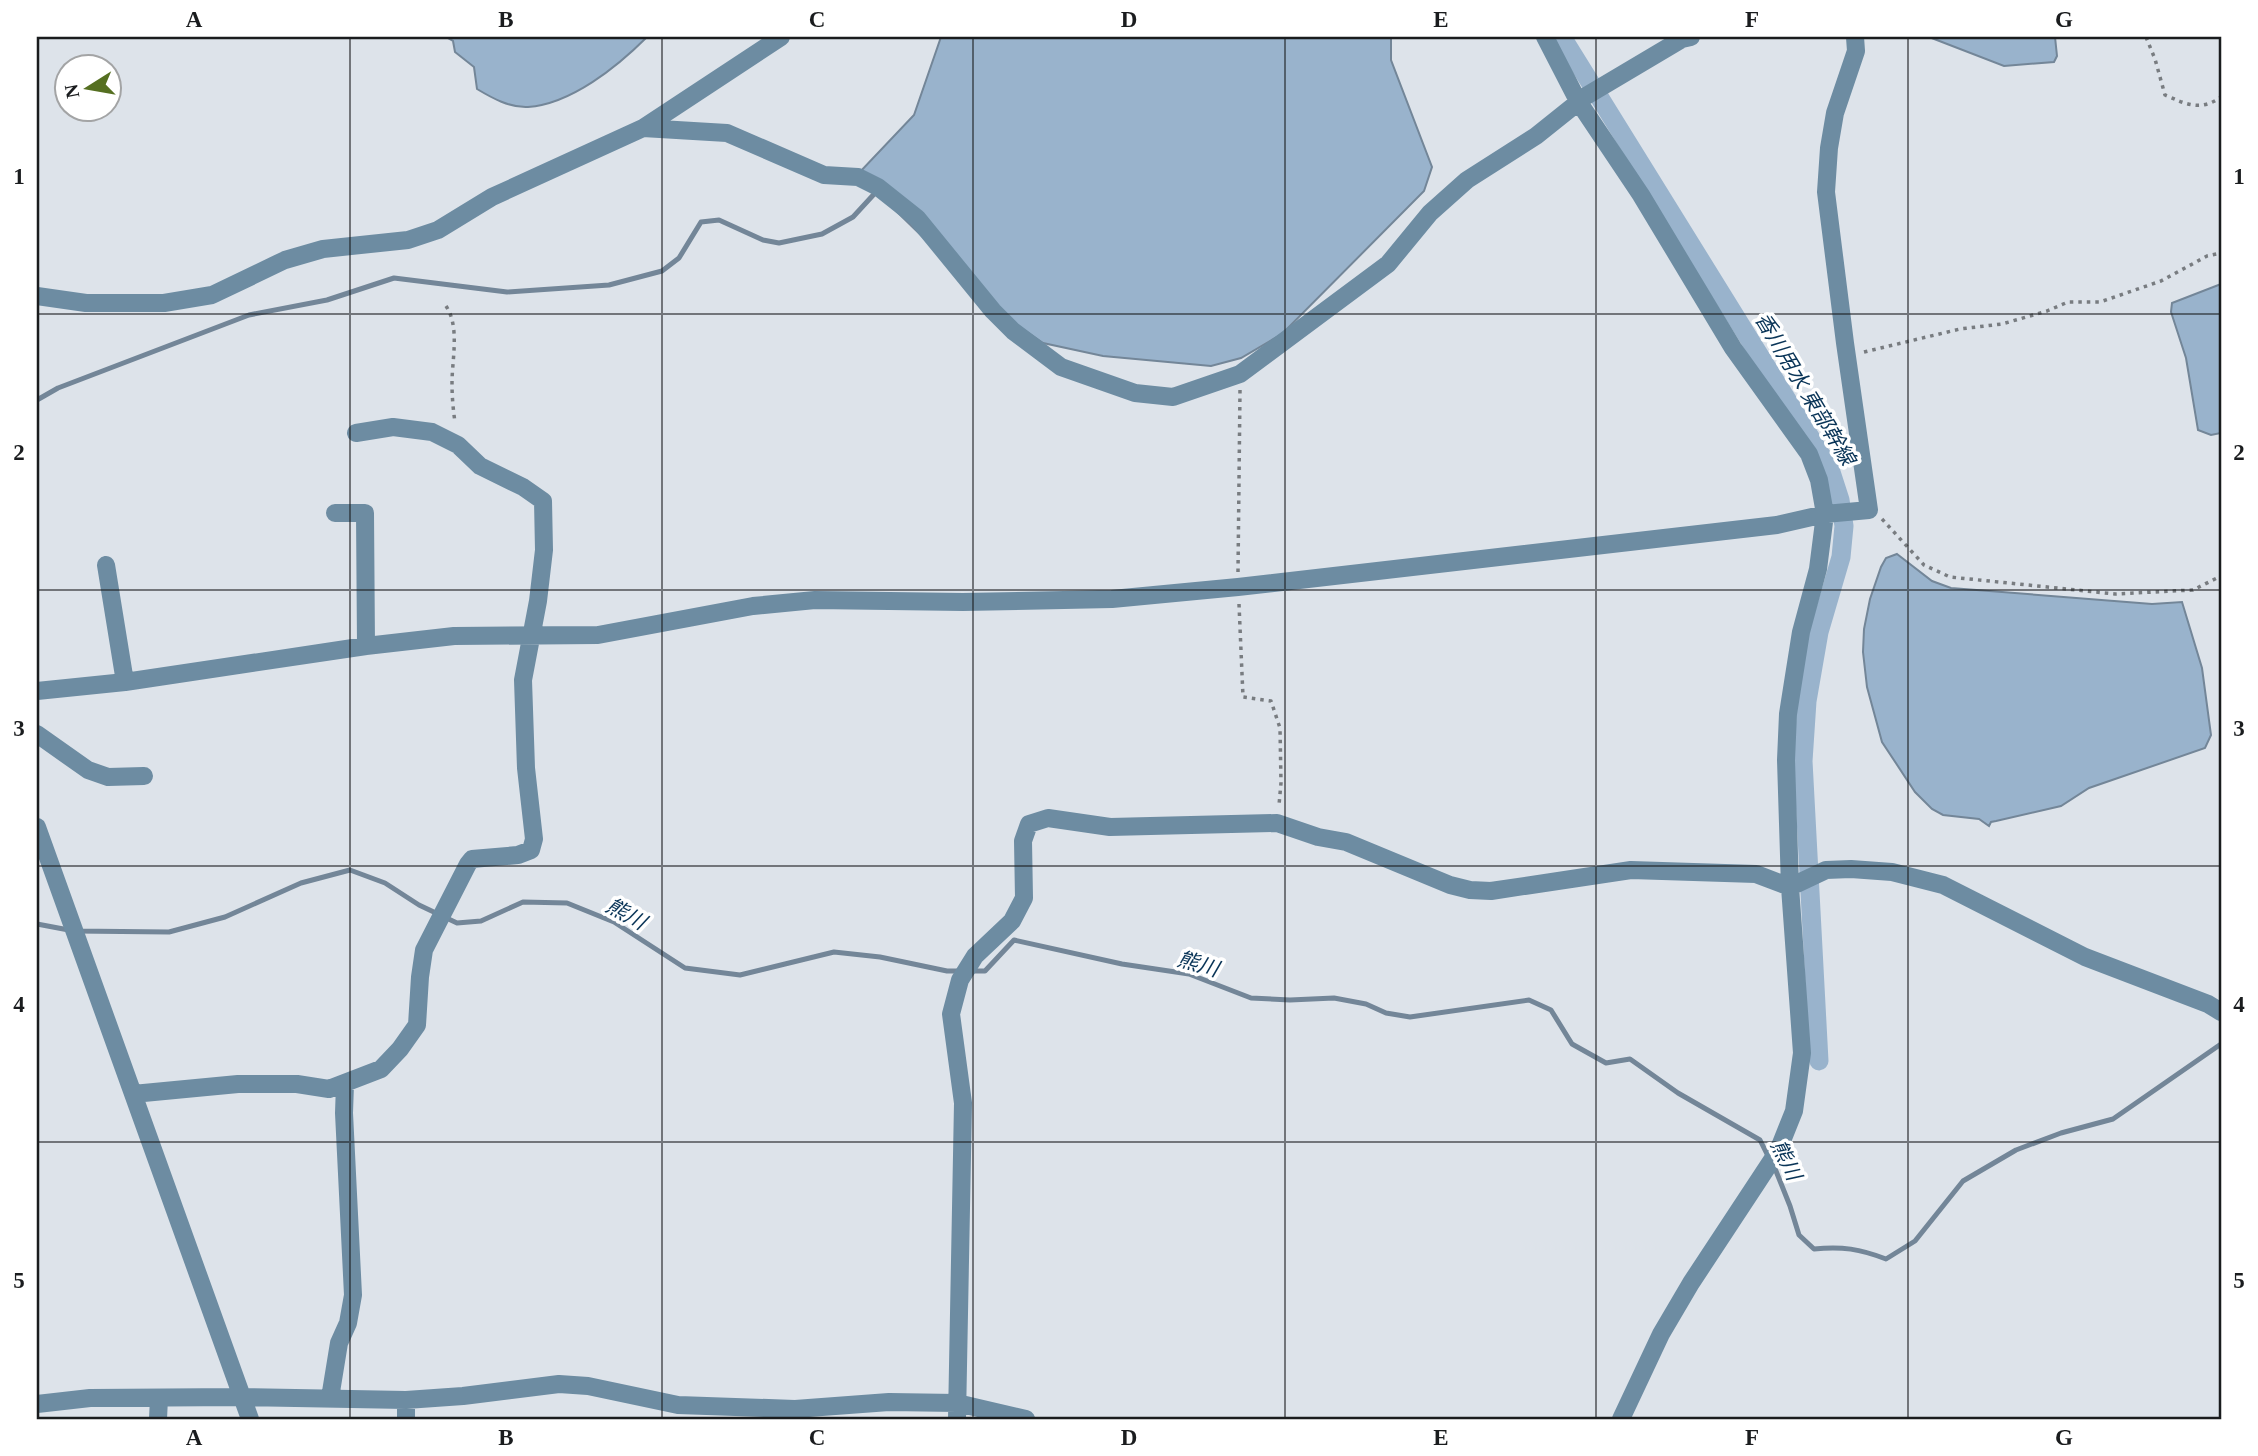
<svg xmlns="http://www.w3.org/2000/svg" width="2258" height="1456" font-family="'Times New Roman','Noto Sans JP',serif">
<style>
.water{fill:#99b3cc;stroke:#738698;stroke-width:2}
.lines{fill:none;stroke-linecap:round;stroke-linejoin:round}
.stream{stroke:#738698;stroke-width:5}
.canal{stroke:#99b3cc;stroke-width:19}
.path{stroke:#787c80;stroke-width:3.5;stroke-dasharray:3.5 5;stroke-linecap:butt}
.minor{stroke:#6d8ca2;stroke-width:18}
.grid{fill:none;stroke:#1a1c1e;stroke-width:2;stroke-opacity:0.55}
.labels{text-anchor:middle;stroke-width:7;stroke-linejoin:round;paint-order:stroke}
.water-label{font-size:21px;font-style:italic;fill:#093457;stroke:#fff}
.neatline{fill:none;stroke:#1a1c1e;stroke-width:2.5}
.grid-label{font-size:23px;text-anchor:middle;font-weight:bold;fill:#1a1c1e}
</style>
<rect width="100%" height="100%" fill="#dde3ea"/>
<path class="water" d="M446,37H647C617,67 571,104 528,107C510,108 492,98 477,89L474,67L455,52L453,41Z
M941,37H1391V60L1432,167L1424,191L1282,334L1241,358L1211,366L1103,356L1043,343L1005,317L858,174L914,115Z
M1929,37H2055L2057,56L2054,62L2004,66Z
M2221,284V433L2211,435L2198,430L2186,358L2171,312L2172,303Z
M1897,554L1932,581L1951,588L2152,604L2182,602L2202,668L2211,735L2205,748L2089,788L2061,806L1996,821L1991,822L1989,826L1979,819L1943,815L1932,809L1915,792L1882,742L1867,687L1863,652L1864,629L1870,599L1881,567L1886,558Z"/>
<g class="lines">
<path class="stream" d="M37,400L58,388L249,315L327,300L394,278L507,292L609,285L662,271L679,258L701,222L719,220L763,240L779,243L822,234L853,217L876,192
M37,924L74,931L169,932L225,917L301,883L350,870L385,883L419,905L457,923L481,921L523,902L567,903L614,922L685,968L740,975L834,952L880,957L947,971H985L1014,940L1122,964L1189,974L1251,998L1290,1000L1334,998L1366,1004L1386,1013L1410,1017L1529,1000L1551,1010L1572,1044L1606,1063L1630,1059L1678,1093L1760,1140L1769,1158
M1774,1166L1790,1206L1799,1235L1814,1249C1842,1246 1860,1249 1886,1259L1915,1241L1963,1181L2016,1150L2061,1133L2113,1119L2221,1044"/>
<path class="canal" d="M1562,37L1830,469L1840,500L1844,526L1841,557L1819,632L1807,701L1803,761L1819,1061"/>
<path class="path" d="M2146,37L2155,59L2165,95C2186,104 2200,112 2221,97
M446,306C460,327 452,359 452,383C452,396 453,409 455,422
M1864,352L1960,329L2002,324L2047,311L2068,302H2100L2161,281L2207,256L2221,253
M1882,519L1924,565L1950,577L2115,594L2193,590L2221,576
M1238,572L1240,390
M1239,604L1243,697L1271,701L1280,728L1281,783L1279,805"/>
<path class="minor" d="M1545,37L1578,101L1641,195L1733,348L1809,454L1819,480L1825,514L1818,569L1801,632L1794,676L1788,714L1786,760L1790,887L1802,1053L1794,1111L1778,1151L1691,1283L1661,1334L1621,1419
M643,128L727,133L824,175L858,177L878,187L917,218L993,311L1013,331L1061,367L1135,393L1173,397L1240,374L1388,264L1430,213L1467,180L1536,136L1586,96L1682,39L1691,37
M37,296L86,303H164L212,295L285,260L323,249L408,240L438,230L492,197L643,128L781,37
M335,513H365L366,646
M106,565L125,682
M37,691L125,682L366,646L454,636L598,635L753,606L815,600L963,602L1112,599L1238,587L1777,525L1825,514L1869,510L1845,343L1826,192L1829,148L1835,113L1856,51L1855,37
M37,734L88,770L108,777L144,776
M37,827L250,1419
M133,1094L238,1084H297L329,1089L381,1069L400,1049L417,1025L420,977L424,950L468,864L472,859L518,855L531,850L534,839L526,768L523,680L538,601L544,550L543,501L523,487L480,466L458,445L432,432L393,427L356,433
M330,1398L339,1343L348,1323L353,1295L344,1113L345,1084
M406,1400V1419
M37,1404L90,1398L241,1397L406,1400L463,1396L559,1384L588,1386L678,1405L795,1409L889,1402L957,1403L1026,1419
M158,1419L159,1398
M957,1419L963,1103L951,1014L960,980L975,956L1012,921L1024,898L1023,841L1029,824L1048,818L1110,827L1277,823L1318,837L1346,842L1450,885L1470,890L1491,891L1631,870L1756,874L1790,887L1826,870L1851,869L1892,872L1943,885L2085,957L2208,1004L2221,1012"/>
</g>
<path class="grid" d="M350,37V1419M662,37V1419M973,37V1419M1285,37V1419M1596,37V1419M1908,37V1419M37,314H2221M37,590H2221M37,866H2221M37,1142H2221"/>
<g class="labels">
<g class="water-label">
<text transform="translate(1805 389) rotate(59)" y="7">香川用水 東部幹線</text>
<text transform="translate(626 914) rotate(29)" y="7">熊川</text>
<text transform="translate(1198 964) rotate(16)" y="7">熊川</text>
<text transform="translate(1786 1160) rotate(64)" y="7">熊川</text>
</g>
</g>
<rect width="2258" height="1456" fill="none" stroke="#ffffff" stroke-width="77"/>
<g transform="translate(88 88) rotate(259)"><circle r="33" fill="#ffffff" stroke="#a3a4a5" stroke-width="2"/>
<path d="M0-5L12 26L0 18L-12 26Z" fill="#556f21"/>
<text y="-10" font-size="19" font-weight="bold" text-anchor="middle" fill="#1a1c1e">N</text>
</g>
<rect x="38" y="38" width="2182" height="1380" class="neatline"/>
<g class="grid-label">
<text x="194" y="27">A</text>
<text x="506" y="27">B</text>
<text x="817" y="27">C</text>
<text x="1129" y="27">D</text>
<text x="1441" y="27">E</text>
<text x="1752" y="27">F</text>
<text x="2064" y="27">G</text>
<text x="19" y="184">1</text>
<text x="2239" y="184">1</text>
<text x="19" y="460">2</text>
<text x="2239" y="460">2</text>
<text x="19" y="736">3</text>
<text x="2239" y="736">3</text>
<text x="19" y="1012">4</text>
<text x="2239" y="1012">4</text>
<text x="19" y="1288">5</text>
<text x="2239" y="1288">5</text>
<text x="194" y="1445">A</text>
<text x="506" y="1445">B</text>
<text x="817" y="1445">C</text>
<text x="1129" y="1445">D</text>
<text x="1441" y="1445">E</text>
<text x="1752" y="1445">F</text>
<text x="2064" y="1445">G</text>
</g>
</svg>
